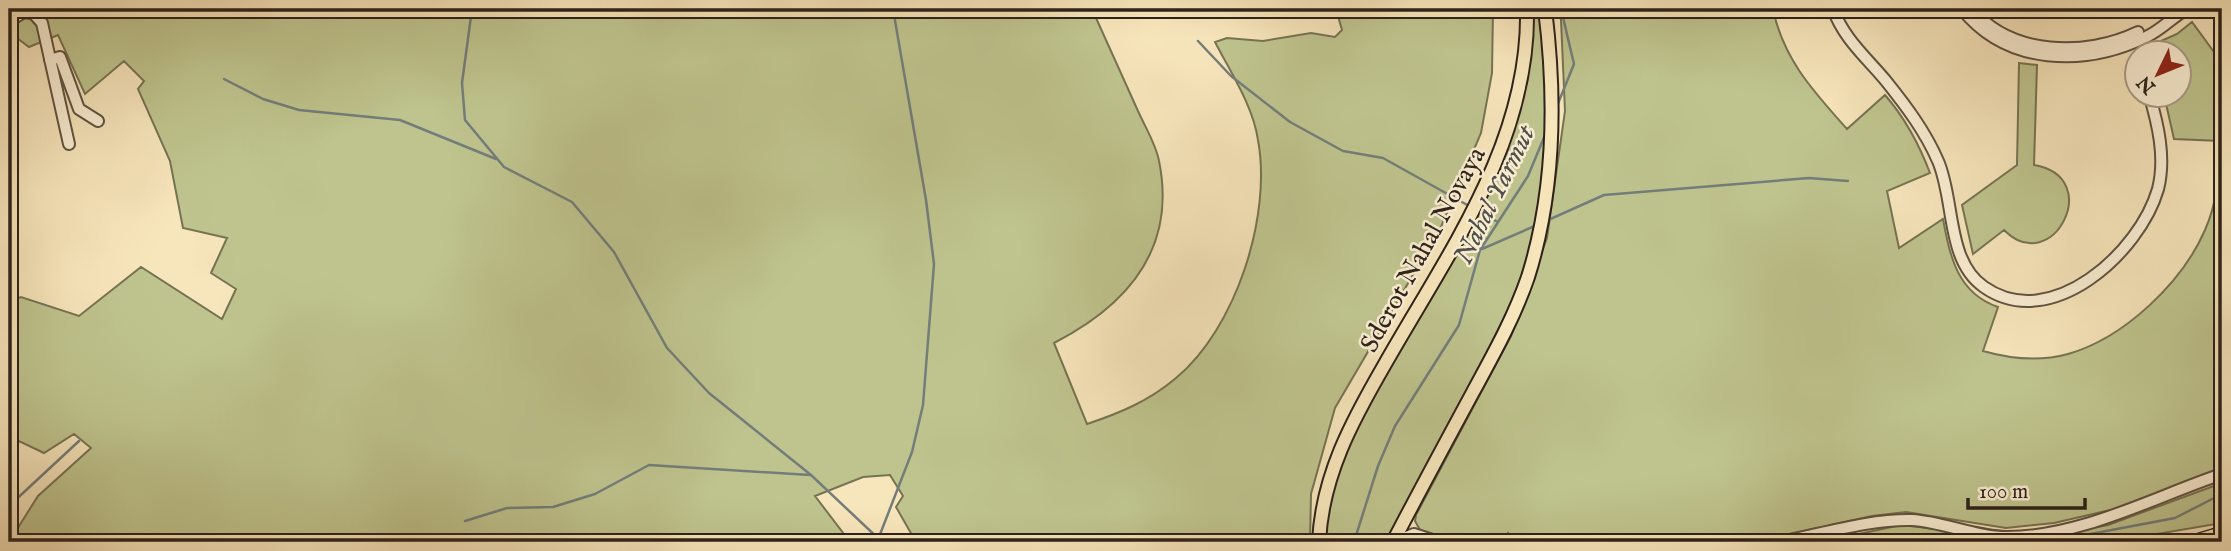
<svg xmlns="http://www.w3.org/2000/svg" width="2231" height="551" font-family="'IM FELL English',serif">
<style>
.green{fill:#bfc48e;stroke:#767354;stroke-width:2}
.lines{fill:none;stroke-linecap:round;stroke-linejoin:round}
.stream{stroke:#737e7b;stroke-width:2.5}
.minor-casing{stroke:#605342;stroke-width:14}
.major-casing{stroke:#2d221a;stroke-width:16}
.highway-casing{stroke:#2d221a;stroke-width:19}
.minor{stroke:#faeed3;stroke-width:10}
.major{stroke:#f7e5bb;stroke-width:12}
.highway{stroke:#f7e5bb;stroke-width:16}
.labels{text-anchor:middle;stroke-width:5;stroke-linejoin:round;paint-order:stroke}
.street-label{font-size:26px;fill:#2d221a;stroke:#faeed3}
.water-label{font-size:28px;font-style:italic;fill:#50504b;stroke:#faeed3}
</style>
<rect width="100%" height="100%" fill="#f7e5bb"/>
<filter id="stains"><feTurbulence type="fractalNoise" baseFrequency=".00286" numOctaves="4"/><feColorMatrix values="0 0 0 0 .2 0 0 0 0 .09 0 0 0 0 .02 0 0 0 .5 -.17"/></filter>
<radialGradient id="worn" r=".72"><stop offset=".6" stop-color="#630" stop-opacity="0"/><stop offset="1" stop-color="#630" stop-opacity=".3"/></radialGradient>
<path class="green" d="M9,9H1092C1107,43 1123,77 1138,111C1145,127 1156,144 1159,161C1177,249 1128,305 1054,343L1087,424C1120,413 1149,401 1176,378C1236,328 1272,216 1258,140C1253,106 1231,73 1215,42L1227,38L1263,41L1311,33L1335,37L1342,30L1336,9H1493L1492,73L1481,133L1441,227L1335,408L1311,494L1310,542H916L896,507L903,496L890,475L863,477L815,496L850,542H9L38,496L91,448L74,434L44,453L19,441L9,463V302L21,297L79,316L141,267L222,319L236,289L211,273L227,238L183,228L170,161L138,89L144,81L124,61L85,94L58,35L29,47L9,32Z
M1532,9H1540C1546,78 1549,146 1538,215C1527,280 1494,339 1464,397C1439,445 1413,494 1388,542H1322L1343,449L1497,172C1520,116 1524,68 1532,9Z
M1558,9H1773C1783,59 1814,92 1847,129L1885,95C1905,118 1919,144 1930,173L1887,191L1899,248L1943,219C1950,256 1957,293 1998,307L1983,351C2011,359 2039,362 2068,354C2124,338 2182,283 2205,230C2218,201 2219,172 2221,141L2174,139L2164,95L2178,94V52H2150V46L2177,34L2192,22L2222,63V468L2119,508L2054,523L2006,528L1906,512L1872,516L1755,542H1515L1508,533L1503,542H1460L1420,530L1415,521L1416,515L1511,336L1547,238L1565,111L1561,20Z
M2019,63L2037,65L2034,165C2106,177 2052,279 2004,230L1973,254L1962,205L2017,165Z
M2222,483V523L2110,542H2021L2108,525Z
M1901,525L1936,529L1988,542H1821Z"/>
<g class="lines">
<path class="stream" d="M472,9L462,83L465,120L504,167L572,202L614,252L667,348L709,393L811,475L882,542
M1198,41L1231,76L1290,122L1343,151L1383,158L1469,206
M224,79L263,99L299,110L400,120L496,159
M1557,106L1574,64L1561,9
M1478,211L1498,222
M1546,221L1604,195L1809,178L1848,181
M1482,249L1537,225
M9,506L79,441
M465,521L507,508L553,507L595,494L649,465L810,475
M879,537L912,452L923,405L934,264L926,200L893,9
M1354,542L1378,466L1395,426L1459,325L1480,250L1528,176L1545,135
M2048,542L2175,518L2222,494"/>
<defs>
<path id="minor" d="M1833,9C1844,39 1866,57 1886,81C1906,106 1925,131 1938,161C1955,200 1946,261 1984,287C2051,334 2140,252 2158,189C2166,158 2158,124 2149,94
M1962,9C2007,65 2084,67 2146,37C2161,30 2172,18 2186,9
M1972,9C2011,56 2086,57 2138,32
M9,21L24,12L34,14L42,23L69,144
M50,60L60,57L79,109L98,121
M1394,542L1414,534L1438,542
M1780,542C1822,534 1869,519 1912,520C1944,522 1975,537 2007,537C2081,537 2154,497 2222,474"/>
<path id="major" d="M1319,542C1322,476 1352,421 1385,364C1448,253 1530,142 1527,9
M1393,542C1419,492 1446,442 1473,392C1493,355 1514,318 1528,277C1555,191 1556,97 1545,9"/>
<path id="highway" d="M2199,542L2222,535"/>
</defs>
<use href="#minor" class="minor-casing"/>
<use href="#major" class="major-casing"/>
<use href="#highway" class="highway-casing"/>
<use href="#minor" class="minor"/>
<use href="#major" class="major"/>
<use href="#highway" class="highway"/>
</g>
<g class="labels">
<g class="street-label">
<text transform="translate(1422 249) rotate(-61)" y="9">Sderot Nahal Novaya</text>
</g>
<g class="water-label">
<text transform="translate(1493 194) rotate(-64)" y="10">Nahal Yarmut</text>
</g>
</g>
<rect width="2231" height="551" fill="none" stroke="#f7e5bb" stroke-width="35"/>
<rect x="10" y="10" width="2210" height="530" fill="none" stroke="#2d221a" stroke-width="3.5"/>
<rect x="18" y="18" width="2196" height="516" fill="none" stroke="#2d221a" stroke-width="2"/>
<g transform="translate(2158 74) rotate(227)"><circle r="33" fill="#faeed3" stroke="#a89c89" stroke-width="2"/>
<path d="M0-5L12 26L0 18L-12 26Z" fill="#8f2418"/>
<text y="-10" font-size="19" font-weight="bold" text-anchor="middle" fill="#2d221a">N</text>
</g>
<path d="M1968 498v10h117v-10" fill="none" stroke="#2d221a" stroke-width="3.5"/>
<text x="1979" y="498" font-size="21" fill="#2d221a" stroke="#faeed3" stroke-width="5" paint-order="stroke">100 m</text>
<rect width="100%" height="100%" filter="url(#stains)"/>
<rect width="100%" height="100%" fill="url(#worn)"/>
</svg>
